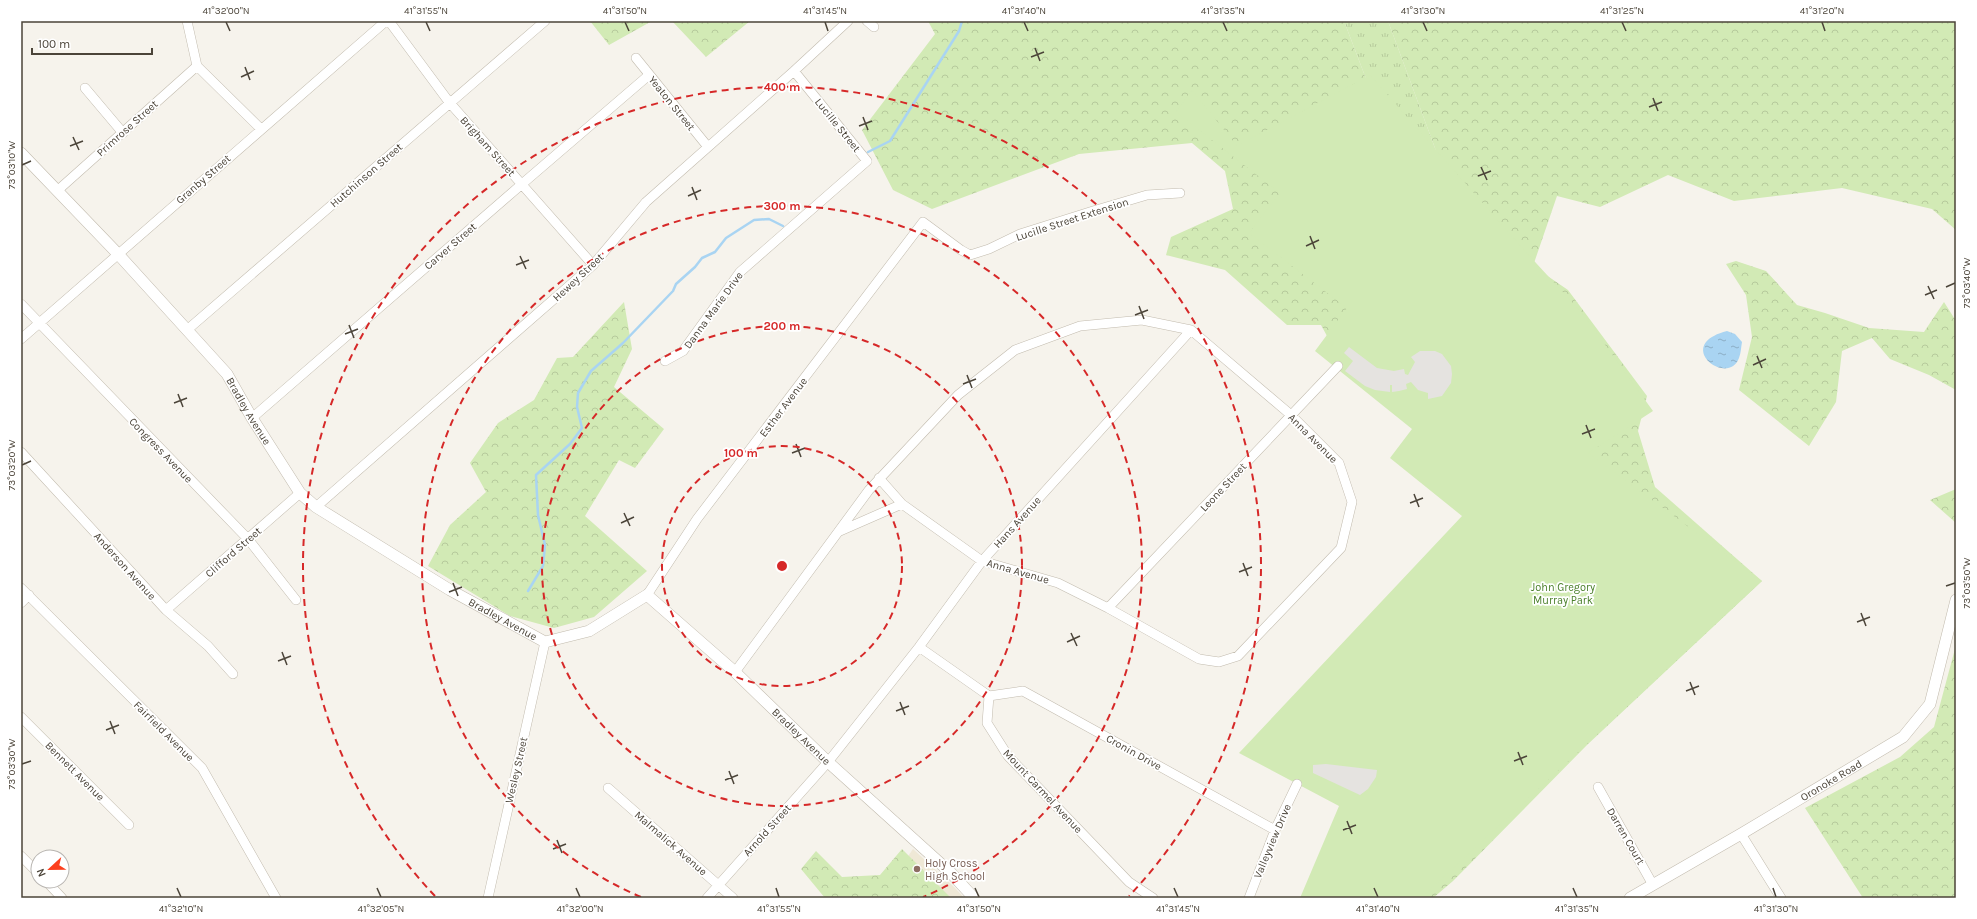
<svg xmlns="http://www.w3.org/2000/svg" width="1977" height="919" font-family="Karla,sans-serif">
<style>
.education{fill:#efe8d6}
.grass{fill:url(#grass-tufts)}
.forest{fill:url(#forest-crowns)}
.park{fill:#d2eab5}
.parking{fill:#e5e3e0}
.water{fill:url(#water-ripples)}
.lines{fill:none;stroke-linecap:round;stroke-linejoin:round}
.stream{stroke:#a9d4f2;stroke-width:2.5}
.minor-casing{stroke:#c2bbae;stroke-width:10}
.tertiary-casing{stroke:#c2bbae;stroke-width:12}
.minor{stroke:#fff;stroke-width:9}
.tertiary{stroke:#fff;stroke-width:11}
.ticks{fill:none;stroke:#4b4439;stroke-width:1.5}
.ring{fill:none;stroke:#d62828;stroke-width:2;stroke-dasharray:7 5}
.education-dot{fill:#8d6e63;stroke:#fff;stroke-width:1.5}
.labels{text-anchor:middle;stroke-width:3.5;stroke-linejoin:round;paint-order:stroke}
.street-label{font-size:11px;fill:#4b4439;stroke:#fff}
.park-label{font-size:11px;fill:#4a7f2a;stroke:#fff}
.education-label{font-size:11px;fill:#785e54;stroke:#fff;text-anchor:start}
.centre{fill:#d62828;stroke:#fff;stroke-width:2}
.ring-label{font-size:12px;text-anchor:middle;font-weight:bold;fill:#d62828;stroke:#fff;stroke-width:3.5;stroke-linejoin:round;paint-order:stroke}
.neatline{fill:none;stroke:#4b4439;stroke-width:1.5}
.ticks-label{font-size:10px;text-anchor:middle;fill:#4b4439}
</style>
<defs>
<pattern id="grass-tufts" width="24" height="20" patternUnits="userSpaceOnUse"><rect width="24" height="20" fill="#d2eab5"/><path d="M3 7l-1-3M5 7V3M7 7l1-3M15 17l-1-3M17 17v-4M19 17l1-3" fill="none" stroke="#b6ca9c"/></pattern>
<pattern id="forest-crowns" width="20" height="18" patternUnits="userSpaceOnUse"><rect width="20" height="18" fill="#d2eab5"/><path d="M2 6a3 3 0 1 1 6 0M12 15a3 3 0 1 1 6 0" fill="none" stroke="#b6ca9c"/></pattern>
<pattern id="water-ripples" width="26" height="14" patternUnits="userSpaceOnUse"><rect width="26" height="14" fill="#a9d4f2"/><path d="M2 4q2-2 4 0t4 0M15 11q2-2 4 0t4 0" fill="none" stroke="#8caec5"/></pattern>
</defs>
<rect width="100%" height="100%" fill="#f6f3ec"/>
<path class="education" d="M913,849L955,888L964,898H880Z"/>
<path class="grass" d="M1344,21H1388L1483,278L1446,289Z"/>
<path class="forest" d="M590,21H652L609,45Z
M672,21H750L706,57Z
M928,21H1344L1446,289L1333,347L1321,325H1287L1225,270L1166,255L1171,237L1233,209L1225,171L1192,143L1079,154L932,209L893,190L862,130L935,34Z
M1388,21H1956V230L1932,209L1842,188L1734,201L1668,175L1600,207L1557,196L1533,266L1568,290L1647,396L1638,431L1655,487L1762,581L1587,745L1453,881L1433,898H1362L1510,706L1483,278Z
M1736,261L1766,271L1797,305L1825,313L1869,328L1924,332L1944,302L1956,321V390L1929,375L1890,359L1872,338L1842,351L1836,402L1809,446L1739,390L1752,337L1746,295L1726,264Z
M624,302L632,349L614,387L664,429L635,468L619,460L585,516L647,571L594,617L554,628L510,616L428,566L450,525L486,492L470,463L498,423L534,400L557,358L573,357Z
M1956,489V523L1930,500Z
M1956,645V898H1863L1805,808L1900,757L1934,727Z
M902,849L951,898H825L801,869L816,851L842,877L880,875Z"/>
<path class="park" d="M1370,75L1525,251L1582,313L1653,411L1588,453L1762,581L1421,898H1300L1339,806L1239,753L1462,516L1390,458L1412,429L1315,351L1347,308L1249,233L1280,193L1176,112L1192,90L1237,146Z"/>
<path class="parking" d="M1349,347L1377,368L1394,371L1404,369L1405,374L1408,375L1415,362L1411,357L1420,351H1435L1442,354L1451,366L1452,374L1451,383L1442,396L1428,399V393L1418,390L1411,382L1406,384L1407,389L1399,391L1392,392V385H1390V392L1375,390L1365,386L1345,371L1353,361L1344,353Z
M1326,764L1377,770L1376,777L1368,789L1360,795L1313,773V765Z"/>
<path class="water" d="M1727,331L1735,334L1742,342C1741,347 1741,353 1739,358C1728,388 1672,345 1727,331Z"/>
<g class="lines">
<path class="stream" d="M868,152L890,141L959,31L962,21
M528,591L543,566L545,545L538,515L536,475L570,444L582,428L577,407L578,393L591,371L623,343L673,291L676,284L695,267L702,258L715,252L726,238L754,220L769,219L783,226"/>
<defs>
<path id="minor" d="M187,21L197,66L261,129
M389,21L449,102L593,265
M867,21L874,27
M636,58L708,147
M85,88L123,133
M57,191L197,66
M21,304L248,539L296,600
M187,330L545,21
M21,339L386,21
M665,361L683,351L740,272L867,161L794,71
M252,418L522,184L649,75
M21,452L166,610L208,646L233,674
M879,478L902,504
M316,507L593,265L646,202L794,71L848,21
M21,588L202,768L276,898
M647,595L697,519L923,222L961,250L970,255L989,249L1020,234L1093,211L1147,195L1180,193
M21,603L29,595
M1108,608L1338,366
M166,610L300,493
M919,647L989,696L987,723L1008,756L1129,882L1153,898
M735,672L869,490L958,395L1015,350L1080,326L1142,320L1191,330L1291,415L1339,463L1352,502L1341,548L1238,656L1219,662L1199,659L1108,608L1058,583L982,561L902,504L838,532
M989,696L1023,691L1275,830
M21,717L129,825
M1598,787L1653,885
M608,788L733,898
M1741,834L1781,898
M21,856L38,873
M46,881L62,898
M488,898L545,642
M707,898L828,762L919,647L982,561L1191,330
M1249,898L1275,830L1297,784"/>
<g id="tertiary">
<path id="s1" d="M21,153L118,254L227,374L252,418L300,493L316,507L450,590L545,642L589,631L647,595L735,672L828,762L951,873L974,898"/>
<path id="s2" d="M1630,898L1741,834L1903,737L1930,704L1956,600"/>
</g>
</defs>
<use href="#minor" class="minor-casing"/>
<use href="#tertiary" class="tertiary-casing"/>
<use href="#minor" class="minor"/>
<use href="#tertiary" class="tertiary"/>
</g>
<path class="ticks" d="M226,22L230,31M426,22L430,31M625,22L629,31M825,22L828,31M1024,22L1028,31M1223,22L1227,31M1423,22L1427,31M1622,22L1626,31M1822,22L1825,31M1035,48L1040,61M1031,57L1044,52M245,67L250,80M241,77L254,71M1653,98L1658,111M1649,107L1662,102M863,117L868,130M859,126L872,121M73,137L79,150M70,146L83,141M22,165L31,161M1481,167L1487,180M1478,176L1491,171M692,187L697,200M688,196L701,190M1310,236L1315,249M1306,246L1319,240M520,256L526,269M516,265L529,260M1928,286L1934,299M1946,287L1955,283M1925,295L1937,290M1139,306L1144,319M1135,315L1148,310M349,325L354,338M345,334L358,329M1757,356L1762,368M1753,365L1766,359M967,375L972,388M963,384L976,379M178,394L183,407M174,403L187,398M1586,425L1591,438M1582,434L1595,429M796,444L801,457M792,453L805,448M22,465L31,461M1414,494L1419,507M1410,503L1423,498M624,513L630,526M621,523L634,517M1243,563L1248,576M1239,572L1252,567M453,583L458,596M1946,586L1955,583M449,592L462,587M1861,613L1866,626M1857,622L1870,617M1071,633L1077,646M1067,642L1080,636M282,652L287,665M278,661L291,656M1690,682L1695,695M1686,691L1699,686M900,702L905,715M896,711L909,706M110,721L115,734M106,730L119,725M1518,752L1523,765M1514,761L1527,756M22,764L31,761M729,771L734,784M725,780L738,775M1347,821L1352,834M1343,830L1356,825M557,840L562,853M553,849L566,844M177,888L181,897M377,888L381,897M576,888L580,897M776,888L779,897M975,888L979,897M1174,888L1178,897M1374,888L1378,897M1573,888L1577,897M1773,888L1776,897"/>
<g class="ring">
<circle cx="782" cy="566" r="120"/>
<circle cx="782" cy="566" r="240"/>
<path d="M641 897A360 360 0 1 1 923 897"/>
<path d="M435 896A479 479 0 1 1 1129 896"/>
</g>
<circle class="education-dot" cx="917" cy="869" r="4"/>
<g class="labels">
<g class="street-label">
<text transform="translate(672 103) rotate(51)" y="4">Yeaton Street</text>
<text transform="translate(838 125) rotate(51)" y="4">Lucille Street</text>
<text transform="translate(127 128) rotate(-42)" y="4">Primrose Street</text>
<text transform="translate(488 146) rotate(48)" y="4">Brigham Street</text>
<text transform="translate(366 175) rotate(-41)" y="4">Hutchinson Street</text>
<text transform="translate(203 179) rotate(-41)" y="4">Granby Street</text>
<text transform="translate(1072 219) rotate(-18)" y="4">Lucille Street Extension</text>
<text transform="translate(450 246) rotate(-41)" y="4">Carver Street</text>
<text transform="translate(578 277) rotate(-43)" y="4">Hewey Street</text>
<text transform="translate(713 310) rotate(-54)" y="4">Danna Marie Drive</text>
<text transform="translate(783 407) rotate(-53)" y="4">Esther Avenue</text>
<text dy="4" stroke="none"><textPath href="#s1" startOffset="345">Bradley Avenue</textPath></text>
<text transform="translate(1313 438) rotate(45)" y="4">Anna Avenue</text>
<text transform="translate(161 450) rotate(46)" y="4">Congress Avenue</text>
<text transform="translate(1223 487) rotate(-47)" y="4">Leone Street</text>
<text transform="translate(1017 522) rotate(-48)" y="4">Hans Avenue</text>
<text transform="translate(233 552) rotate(-41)" y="4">Clifford Street</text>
<text transform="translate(125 566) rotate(48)" y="4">Anderson Avenue</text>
<text transform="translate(1018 571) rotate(16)" y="4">Anna Avenue</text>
<text dy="4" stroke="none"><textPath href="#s1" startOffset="681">Bradley Avenue</textPath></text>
<text transform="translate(164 731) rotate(45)" y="4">Fairfield Avenue</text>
<text dy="4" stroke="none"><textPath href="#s1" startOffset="1052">Bradley Avenue</textPath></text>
<text transform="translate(1134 752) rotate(29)" y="4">Cronin Drive</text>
<text transform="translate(516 770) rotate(-77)" y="4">Wesley Street</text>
<text transform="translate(75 771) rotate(45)" y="4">Bennett Avenue</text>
<text dy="4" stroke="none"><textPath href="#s2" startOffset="233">Oronoke Road</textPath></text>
<text transform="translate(1043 791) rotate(47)" y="4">Mount Carmel Avenue</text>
<text transform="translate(767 830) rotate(-48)" y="4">Arnold Street</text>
<text transform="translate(1626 836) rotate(60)" y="4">Darren Court</text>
<text transform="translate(1272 841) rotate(-67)" y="4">Valleyview Drive</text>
<text transform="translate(671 843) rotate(41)" y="4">Malmalick Avenue</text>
</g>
<g class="park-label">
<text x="1563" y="591">John Gregory<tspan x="1563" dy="13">Murray Park</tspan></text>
</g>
<g class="education-label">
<text x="925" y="867">Holy Cross<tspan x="925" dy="13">High School</tspan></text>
</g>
</g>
<circle cx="782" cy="566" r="6" class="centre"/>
<g class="ring-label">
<text x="782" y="91">400 m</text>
<text x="782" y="210">300 m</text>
<text x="782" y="330">200 m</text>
<text x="741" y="457">100 m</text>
</g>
<rect width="1977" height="919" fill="none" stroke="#ffffff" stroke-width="44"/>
<g transform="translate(50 869) rotate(248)"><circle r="19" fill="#ffffff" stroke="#b7b4b0"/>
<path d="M0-3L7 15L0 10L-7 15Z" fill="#fc3f1d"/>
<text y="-6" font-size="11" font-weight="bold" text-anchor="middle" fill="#4b4439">N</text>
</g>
<path d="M32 48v6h120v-6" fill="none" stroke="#4b4439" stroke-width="2"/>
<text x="38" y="48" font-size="12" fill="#4b4439" stroke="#ffffff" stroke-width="3" paint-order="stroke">100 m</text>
<rect x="22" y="22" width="1933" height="875" class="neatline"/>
<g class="ticks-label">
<text x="226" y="14">41°32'00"N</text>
<text x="426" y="14">41°31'55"N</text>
<text x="625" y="14">41°31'50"N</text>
<text x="825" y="14">41°31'45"N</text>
<text x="1024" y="14">41°31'40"N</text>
<text x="1223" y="14">41°31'35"N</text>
<text x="1423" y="14">41°31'30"N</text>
<text x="1622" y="14">41°31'25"N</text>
<text x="1822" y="14">41°31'20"N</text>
<text transform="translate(11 165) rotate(-90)" y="4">73°03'10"W</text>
<text transform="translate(1966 283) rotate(-90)" y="4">73°03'40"W</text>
<text transform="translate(11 465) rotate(-90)" y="4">73°03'20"W</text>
<text transform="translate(1966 583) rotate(-90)" y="4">73°03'50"W</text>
<text transform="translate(11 764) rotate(-90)" y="4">73°03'30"W</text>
<text x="181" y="912">41°32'10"N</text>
<text x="381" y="912">41°32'05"N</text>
<text x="580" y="912">41°32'00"N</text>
<text x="779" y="912">41°31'55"N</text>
<text x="979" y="912">41°31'50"N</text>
<text x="1178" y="912">41°31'45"N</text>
<text x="1378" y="912">41°31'40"N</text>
<text x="1577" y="912">41°31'35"N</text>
<text x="1776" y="912">41°31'30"N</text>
</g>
</svg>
